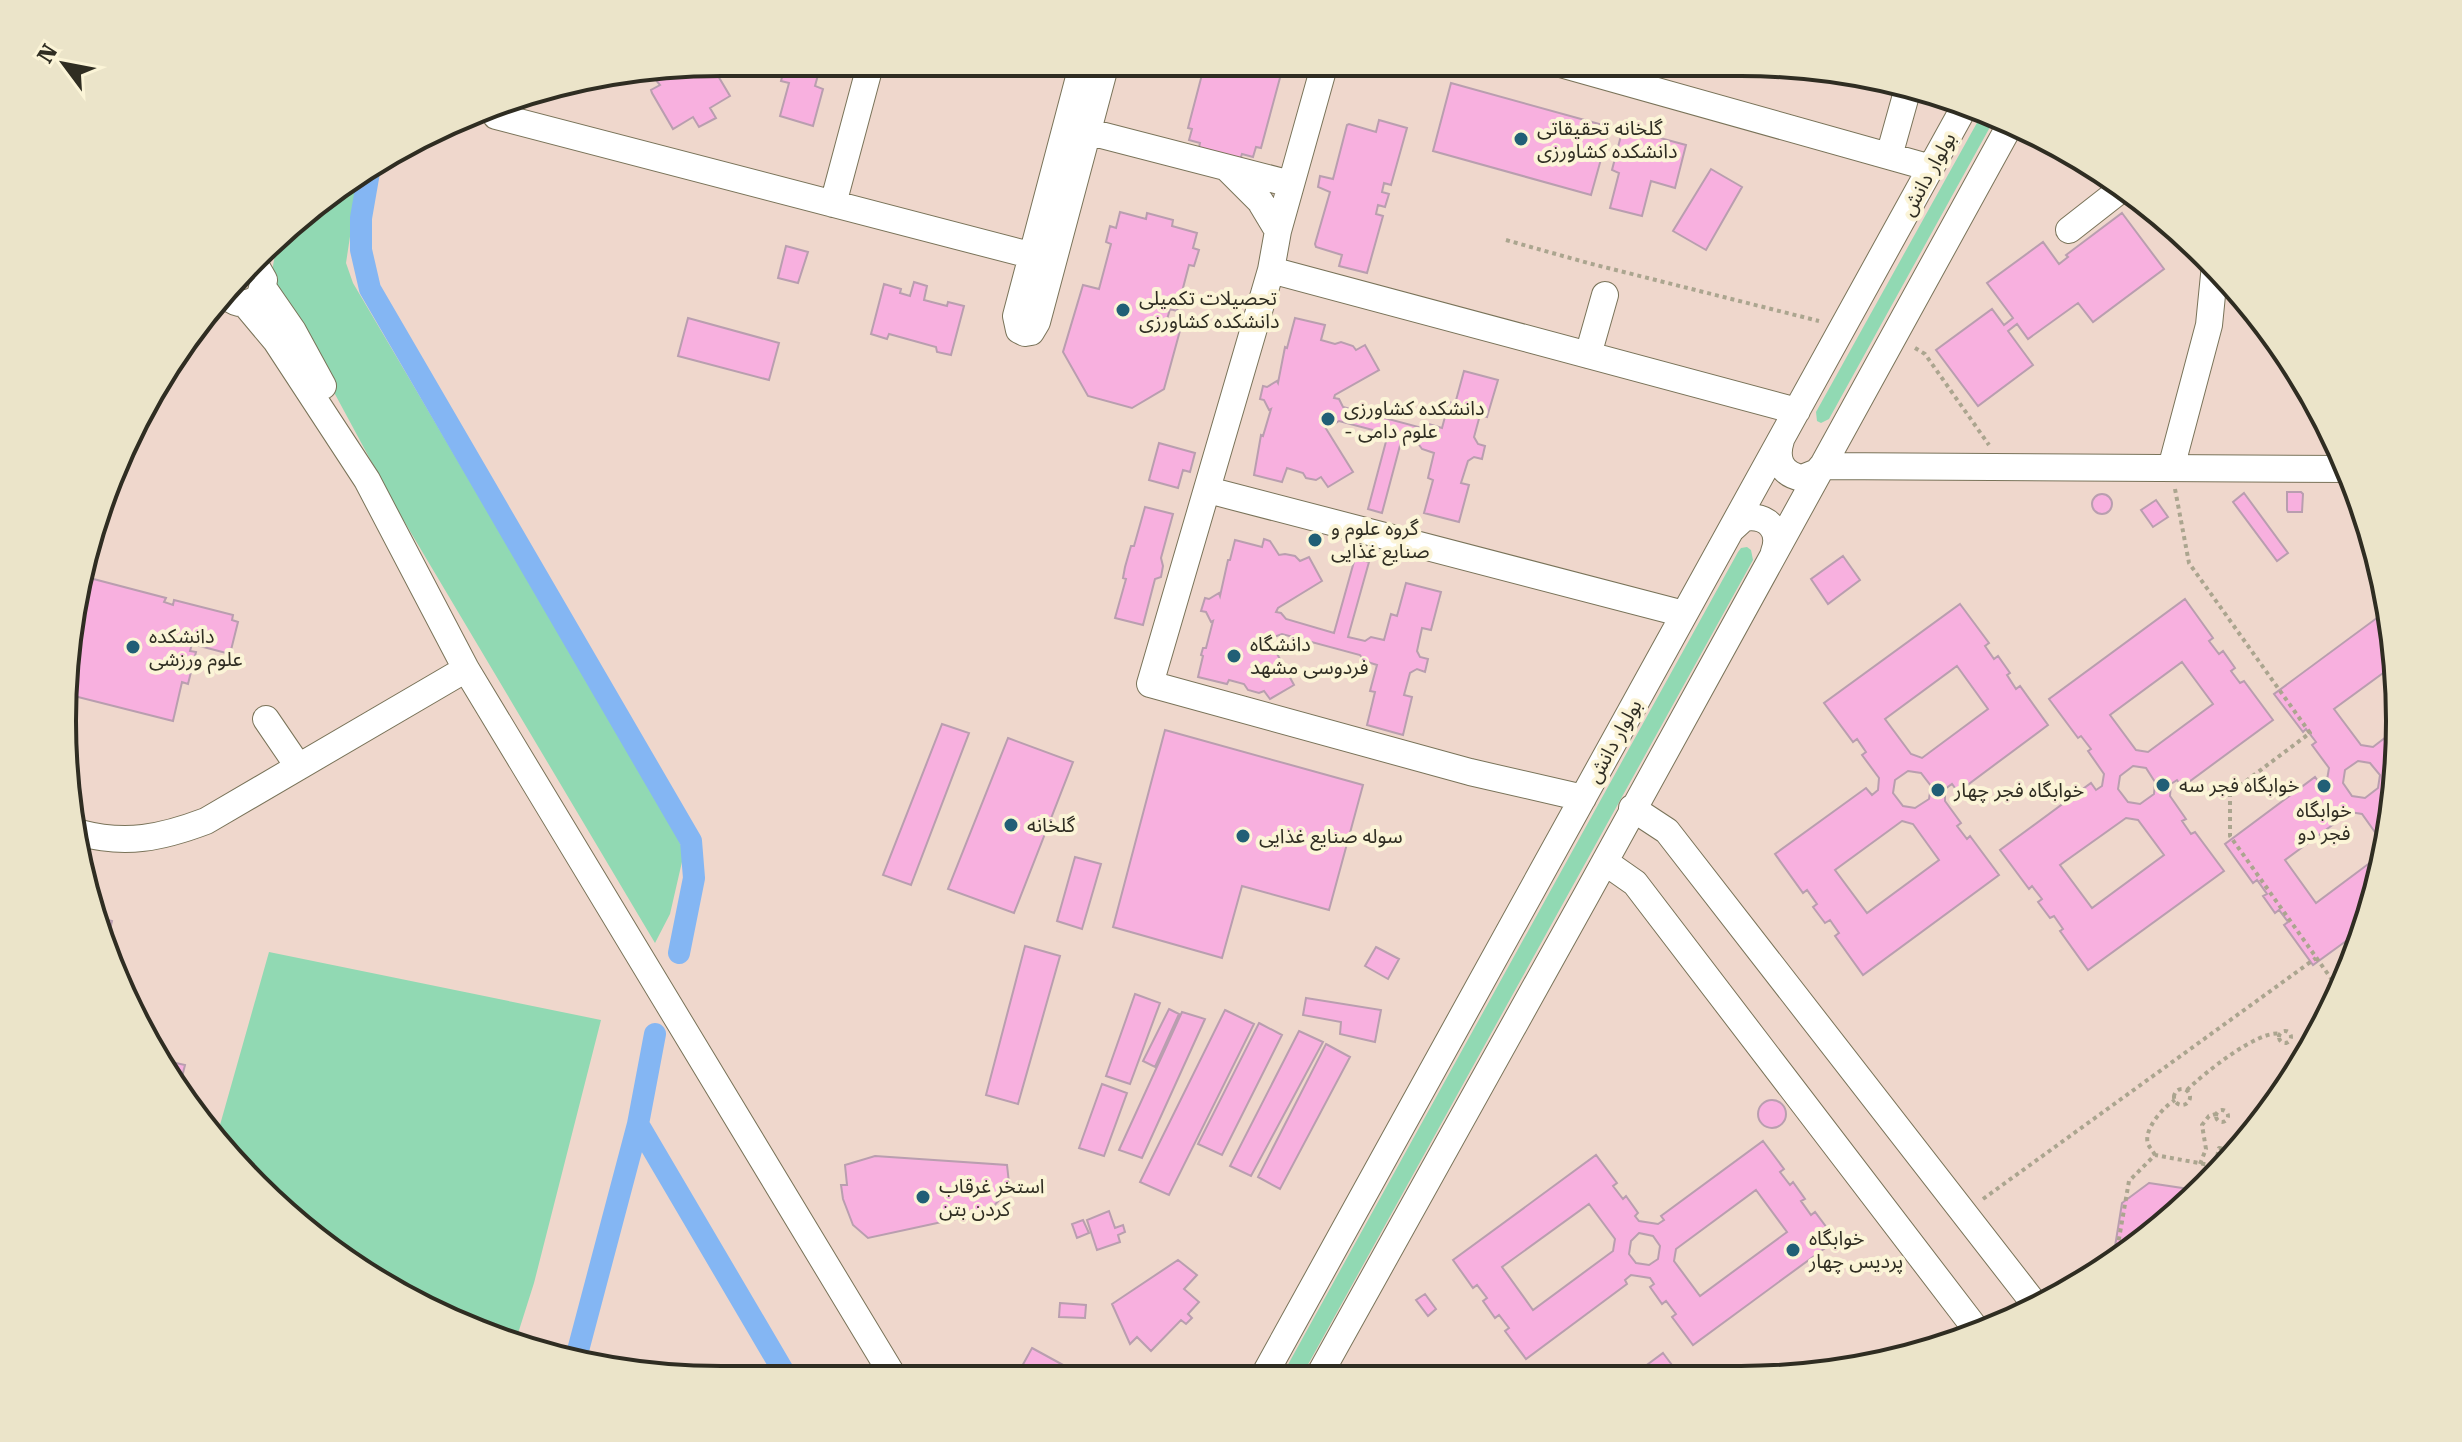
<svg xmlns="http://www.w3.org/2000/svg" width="2462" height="1442" font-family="'Roboto Serif','Noto Sans Arabic',serif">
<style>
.education{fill:#efd7cc}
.green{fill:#91d9b3}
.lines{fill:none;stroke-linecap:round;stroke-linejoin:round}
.canal{stroke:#84b6f3;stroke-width:22}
.building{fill:#f8b0df;stroke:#b99eaf;stroke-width:2;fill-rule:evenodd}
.minor-casing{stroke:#797359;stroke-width:28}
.path{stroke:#aba58f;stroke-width:4;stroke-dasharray:4 4;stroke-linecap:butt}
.minor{stroke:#fff;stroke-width:26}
.poi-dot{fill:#215f76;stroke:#fbf4d7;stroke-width:3}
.labels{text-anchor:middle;stroke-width:8;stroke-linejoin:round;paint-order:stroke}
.poi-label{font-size:20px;fill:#2f2d22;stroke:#fbf4d7;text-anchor:start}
.street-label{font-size:20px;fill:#2f2d22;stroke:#fbf4d7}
.rim{fill:none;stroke:#2f2d22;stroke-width:4}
</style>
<rect width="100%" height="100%" fill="#eee7ca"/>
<path class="education" d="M721,62L1785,63L1953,97L2107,173L2207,255L2289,355L2350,468L2387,592L2400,721L2387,849L2350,973L2289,1087L2207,1187L2071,1291L1952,1345L1785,1379H677L510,1345L355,1269L198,1123L112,973L63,764L85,550L173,354L320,198L510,97Z"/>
<path class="green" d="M1983,112L1995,118L1829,419L1821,423L1817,421L1816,412Z
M359,177L346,263L353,283L673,826L684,853L670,914L655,943L398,511L322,370L270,282L277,244L320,198Z
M1747,547L1751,550L1753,560L1300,1379H1280L1738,552L1741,548Z
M269,952L601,1020L534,1283L514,1346L355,1269L216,1139Z"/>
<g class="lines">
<path class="canal" d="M369,172L361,218V250L370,289L691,841L694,878L679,953
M638,1124L788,1379
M576,1358L638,1124L655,1034"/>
</g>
<path class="building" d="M786,62H825L821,64L815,86L823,89L813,126L780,116L789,83L781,81Z
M1205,63H1284L1261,148L1256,147L1253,157L1242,154L1239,163L1198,152L1200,143L1189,140L1192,129L1188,128Z
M711,64L730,96L710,108L716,118L699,127L693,117L673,129L652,93L651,90L660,85L651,74Z
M1451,83L1610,127L1591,195L1433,151Z
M1379,120L1407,128L1391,185L1384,183L1382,192L1389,194L1385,207L1378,205L1376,214L1383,216L1367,273L1339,266L1342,255L1316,247L1315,244L1330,192L1318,187L1320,176L1333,179L1347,125L1349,124L1376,132Z
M1623,128L1686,145L1675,188L1651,181L1642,216L1610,208L1619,173L1612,170Z
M1711,169L1742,187L1706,250L1673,231Z
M1120,212L1146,219L1147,213L1173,220L1172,226L1197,233L1193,248L1199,250L1194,266L1189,265L1177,311L1170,309L1166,323L1181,327L1164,389L1132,408L1088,396L1063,352L1083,285L1099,289L1111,244L1106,242L1110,226L1116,228Z
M2122,213L2164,269L2093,322L2078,303L2028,339L2017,324L2008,331L2033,365L1978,406L1936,350L1992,309L2004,325L2013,318L1987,283L2043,242L2059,264L2068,257L2066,255Z
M786,246L808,252L798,283L778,278Z
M914,282L927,286L924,300L947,306L948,302L964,306L951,355L937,352L936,347L889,334L887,339L871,334L884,284L901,289L900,293L910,296Z
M688,318L779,343L769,380L678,356Z
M1295,318L1325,325L1321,340L1335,344L1341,342L1353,346L1356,350L1365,345L1379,370L1335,395L1334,398L1339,399L1343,407L1422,428L1429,424L1442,428L1449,402L1455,404L1464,371L1498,380L1487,417L1480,415L1474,437L1478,444L1485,446L1482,459L1474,457L1468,461L1461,483L1469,485L1459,522L1424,513L1433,480L1428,478L1434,453L1422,449L1417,442L1402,438L1382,513L1368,509L1388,434L1339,421L1333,425L1327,423L1325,427L1353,472L1328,487L1321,477L1316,480L1306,478L1303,473L1287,468L1282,482L1254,475L1261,435L1263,436L1271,409L1269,410L1264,400L1260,399L1263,386L1267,387L1277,381L1278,383L1285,347L1287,348Z
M1159,443L1195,453L1190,472L1183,470L1178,488L1149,480Z
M2287,492H2301L2303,494L2302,512H2288L2287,510Z
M2244,493L2288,553L2277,561L2233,502Z
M2092 504a10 10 0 1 1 20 0a10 10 0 1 1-20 0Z
M2156,500L2168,517L2153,527L2141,510Z
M1145,507L1173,514L1161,558L1163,566L1161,577L1155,579L1143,625L1115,618L1126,579L1123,578L1125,567L1131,546H1134Z
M1264,539L1270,541L1279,555L1285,554L1295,556L1300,561L1309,557L1322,581L1278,608L1276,612L1281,613L1286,619L1334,633L1355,558L1369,562L1348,637L1365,641L1371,637L1384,640L1391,614L1397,616L1406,583L1441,592L1431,630L1422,628L1417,651L1420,657L1428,659L1425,672L1417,669L1410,673L1404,695L1412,697L1403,735L1367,725L1375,692L1370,691L1377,665L1364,661L1360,655L1282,634L1274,637L1270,636L1269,639L1294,685L1270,699L1264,691L1259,693L1248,690L1244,684L1229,680L1227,684L1198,677L1203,656L1201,655L1203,648H1206L1213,621L1211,622L1206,612L1201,611L1205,598L1209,599L1219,593L1220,596L1228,560H1230L1235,540L1262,547Z
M1843,556L1860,580L1828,604L1811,579Z
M82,576L166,598L164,602L173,605L174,600L233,615L232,620L238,622L230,654L192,644L190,651L196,652L188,684L182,682L173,721L70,695Z
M2185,599L2213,638L2209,641L2219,654L2223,651L2235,668L2231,671L2240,683L2244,681L2273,720L2182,787L2177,780L2171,784L2170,796L2186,819L2182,821L2191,834L2195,832L2224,871L2088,970L2060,931L2063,929L2054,916L2050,918L2038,902L2042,899L2032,886L2029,889L2000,850L2091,783L2096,790L2102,786L2104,774L2088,751L2091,749L2081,736L2078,738L2049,699ZM2182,662L2213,704L2148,752L2136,750L2110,715ZM2133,766L2146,768L2155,782L2154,794L2140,804L2128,802L2118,789L2120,776ZM2126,818L2138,820L2164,855L2092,908L2060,865Z
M1960,604L1989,643L1985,646L1994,659L1998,656L2010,673L2007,675L2016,689L2020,686L2048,725L1958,792L1952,784L1945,789V801L1961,823L1957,826L1967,839L1970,836L1999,875L1863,975L1835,936L1839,933L1830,920L1825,923L1813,907L1817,904L1807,890L1803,893L1775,854L1866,788L1872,795L1878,790L1879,778L1862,755L1866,752L1857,739L1853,742L1824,703ZM1957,666L1988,709L1922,758L1911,754L1885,719ZM1908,771L1921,773L1931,786L1929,799L1915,808L1903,806L1893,793L1895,780ZM1902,821L1913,824L1939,860L1867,913L1835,870Z
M2389,609L2394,665L2334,709L2361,745L2373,747L2399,727L2387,849L2362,814L2350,812L2285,860L2316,903L2387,850L2364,928L2313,965L2284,925L2288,922L2279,910L2275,913L2263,896L2267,894L2257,880L2253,883L2225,844L2315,777L2321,785L2327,780L2329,768L2312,745L2316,742L2306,729L2303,732L2274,694ZM2358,761L2370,763L2380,775L2378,788L2365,798L2352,796L2343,783L2345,770Z
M942,724L969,733L911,885L883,875Z
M1165,730L1363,785L1329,910L1242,886L1222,958L1113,927Z
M1008,738L1073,762L1014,913L948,889Z
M1075,857L1101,864L1082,929L1057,921Z
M99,918L112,921L106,947Z
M1025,946L1060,956L1018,1104L986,1095Z
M1376,947L1399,959L1388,979L1365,966Z
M1135,994L1160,1003L1130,1084L1106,1076Z
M1306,998L1381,1010L1375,1042L1340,1034L1341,1022L1303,1015Z
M1169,1009L1179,1014L1155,1067L1143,1061Z
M1225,1010L1254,1024L1169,1195L1140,1182Z
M1182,1012L1205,1019L1142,1158L1119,1150Z
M1259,1023L1282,1035L1222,1155L1198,1144Z
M1299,1031L1323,1042L1251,1176L1230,1166Z
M1326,1044L1350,1057L1280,1189L1258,1177Z
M162,1060L185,1065L179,1089Z
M1102,1084L1127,1093L1104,1156L1079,1148Z
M1758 1114a14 14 0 1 1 28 0a14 14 0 1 1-28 0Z
M1763,1141L1784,1169L1780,1172L1790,1185L1793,1182L1805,1199L1801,1201L1811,1215L1815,1212L1836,1240L1693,1345L1672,1317L1676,1314L1666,1301L1662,1304L1650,1287L1654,1284L1650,1278L1631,1275L1625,1280L1627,1284L1526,1359L1505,1331L1509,1328L1499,1315L1495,1318L1483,1301L1487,1298L1477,1285L1473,1288L1453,1260L1596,1155L1617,1183L1613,1186L1623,1199L1626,1196L1638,1213L1635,1216L1639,1221L1658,1224L1664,1220L1661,1216ZM1756,1190L1787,1232L1700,1296L1674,1261L1676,1249ZM1589,1204L1615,1239L1613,1251L1533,1310L1502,1267ZM1639,1233L1653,1236L1660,1246L1658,1259L1649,1265L1636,1263L1629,1254L1631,1241Z
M875,1156L1007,1165L1009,1183L1006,1184L1004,1195L988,1212L868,1238L853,1225L843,1199L841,1185H847L845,1165Z
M2149,1183L2202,1191L2113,1259L2122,1203Z
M1109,1211L1115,1228L1123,1225L1125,1232L1118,1235L1120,1242L1097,1250L1087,1220Z
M1083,1220L1089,1233L1077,1238L1072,1224Z
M1178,1260L1197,1275L1184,1289L1199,1302L1188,1314L1192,1318L1186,1324L1181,1320L1151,1351L1137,1337L1130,1344L1112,1304Z
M1425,1294L1436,1309L1428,1316L1416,1300Z
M1060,1303L1086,1305L1085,1318L1059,1317Z
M1032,1348L1065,1366L1058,1379H1015Z
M1663,1353L1672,1365L1668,1368L1674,1376L1678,1373L1682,1379H1628Z"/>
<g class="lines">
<defs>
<path id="minor" d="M1083,62L1016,316L1019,330L1025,333L1031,332L1037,322L1106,63
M1325,63L1278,231L1271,270L1150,684L1470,772L1583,798
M1557,63L1931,168
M497,103L496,116L1053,261
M1074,128L1291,184
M1889,156L1908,88
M1227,168L1260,201L1278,231
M833,204L871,62
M2069,230L2124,187
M1271,270L1797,411
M264,289L293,331L323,386
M228,297C238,306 249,305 260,296L264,280L256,266
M245,304L276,341L367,480L466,669L895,1379
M1588,355L1605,295
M1781,440C1775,459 1781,474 1802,478L1817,472L1822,466L2350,469
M2171,468L2209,325L2215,265
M1208,490L1684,614
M1732,529L1744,518C1767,514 1782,530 1774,552
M266,719L298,766
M1632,808L1667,831L2037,1307
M80,833C126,845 161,838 206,821L466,669
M1605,862L1635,883L1979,1333
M1262,1379L1966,104
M1317,1379L1587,894L2010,125"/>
</defs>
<use href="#minor" class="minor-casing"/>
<path class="path" d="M1506,240L1588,263L1819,321
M1915,348L1925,354L1989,445
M2175,489L2189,563L2310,733L2230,793V836L2340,991
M2279 1037a6 6 0 1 1 12 0a6 6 0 1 1-12 0Z
M2174 1097a8 8 0 1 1 16 0a8 8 0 1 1-16 0Z
M2187,1090C2203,1074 2259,1029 2280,1034
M2216 1116a6 6 0 1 1 12 0a6 6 0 1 1-12 0Z
M2155,1155C2153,1151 2150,1148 2148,1144C2143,1130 2163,1107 2175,1100
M2200,1164L2206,1149L2202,1125L2209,1116L2216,1114
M1983,1199L2316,958
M2116,1256L2129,1181L2155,1155L2215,1166L2219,1148L2236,1151"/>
<use href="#minor" class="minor"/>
</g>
<g class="poi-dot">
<circle cx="1521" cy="139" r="8"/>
<circle cx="1123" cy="310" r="8"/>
<circle cx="1328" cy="419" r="8"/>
<circle cx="1315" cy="540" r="8"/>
<circle cx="133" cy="647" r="8"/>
<circle cx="1234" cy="656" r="8"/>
<circle cx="2163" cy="785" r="8"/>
<circle cx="2324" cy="786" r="8"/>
<circle cx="1938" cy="790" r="8"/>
<circle cx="1011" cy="825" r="8"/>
<circle cx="1243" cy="836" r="8"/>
<circle cx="923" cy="1197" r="8"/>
<circle cx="1793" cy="1250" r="8"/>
</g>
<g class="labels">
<g class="poi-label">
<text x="1537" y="135">گلخانه تحقیقاتی<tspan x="1537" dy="23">دانشکده کشاورزی</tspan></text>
<text x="1139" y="305">تحصیلات تکمیلی<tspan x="1139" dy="23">دانشکده کشاورزی</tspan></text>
<text x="1344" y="415">دانشکده کشاورزی<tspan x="1344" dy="23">- علوم دامی</tspan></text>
<text x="1331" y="535">گروه علوم و<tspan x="1331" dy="23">صنایع غذایی</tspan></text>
<text x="149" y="643">دانشکده<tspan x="149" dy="23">علوم ورزشی</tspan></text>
<text x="1250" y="651">دانشگاه<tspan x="1250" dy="23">فردوسی مشهد</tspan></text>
<text x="2179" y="792">خوابگاه فجر سه</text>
<text x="1954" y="797">خوابگاه فجر چهار</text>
<text x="2324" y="817" text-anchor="middle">خوابگاه<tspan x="2324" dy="23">فجر دو</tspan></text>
<text x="1027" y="832">گلخانه</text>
<text x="1259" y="843">سوله صنایع غذایی</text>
<text x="939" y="1193">استخر غرقاب<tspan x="939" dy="23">کردن بتن</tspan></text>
<text x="1809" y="1245">خوابگاه<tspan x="1809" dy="23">پردیس چهار</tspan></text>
</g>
<g class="street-label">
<text transform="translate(1928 174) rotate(-61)" y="7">بولوار دانش</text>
<text transform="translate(1614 741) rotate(-61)" y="7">بولوار دانش</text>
</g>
</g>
<path d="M0 0H2462V1442H0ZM721 76H1741A645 645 0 0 1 2386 721V721A645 645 0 0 1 1741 1366H721A645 645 0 0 1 76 721V721A645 645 0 0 1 721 76Z" fill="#ebe4c9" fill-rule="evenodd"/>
<path class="rim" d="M721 76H1741A645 645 0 0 1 2386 721V721A645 645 0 0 1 1741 1366H721A645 645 0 0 1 76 721V721A645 645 0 0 1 721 76Z"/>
<g transform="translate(64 64) rotate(302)" stroke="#fbf4d7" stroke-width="6" paint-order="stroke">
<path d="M0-6L14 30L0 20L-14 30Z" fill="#2f2d22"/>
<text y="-12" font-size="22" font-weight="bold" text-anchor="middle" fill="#2f2d22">N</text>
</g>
</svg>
